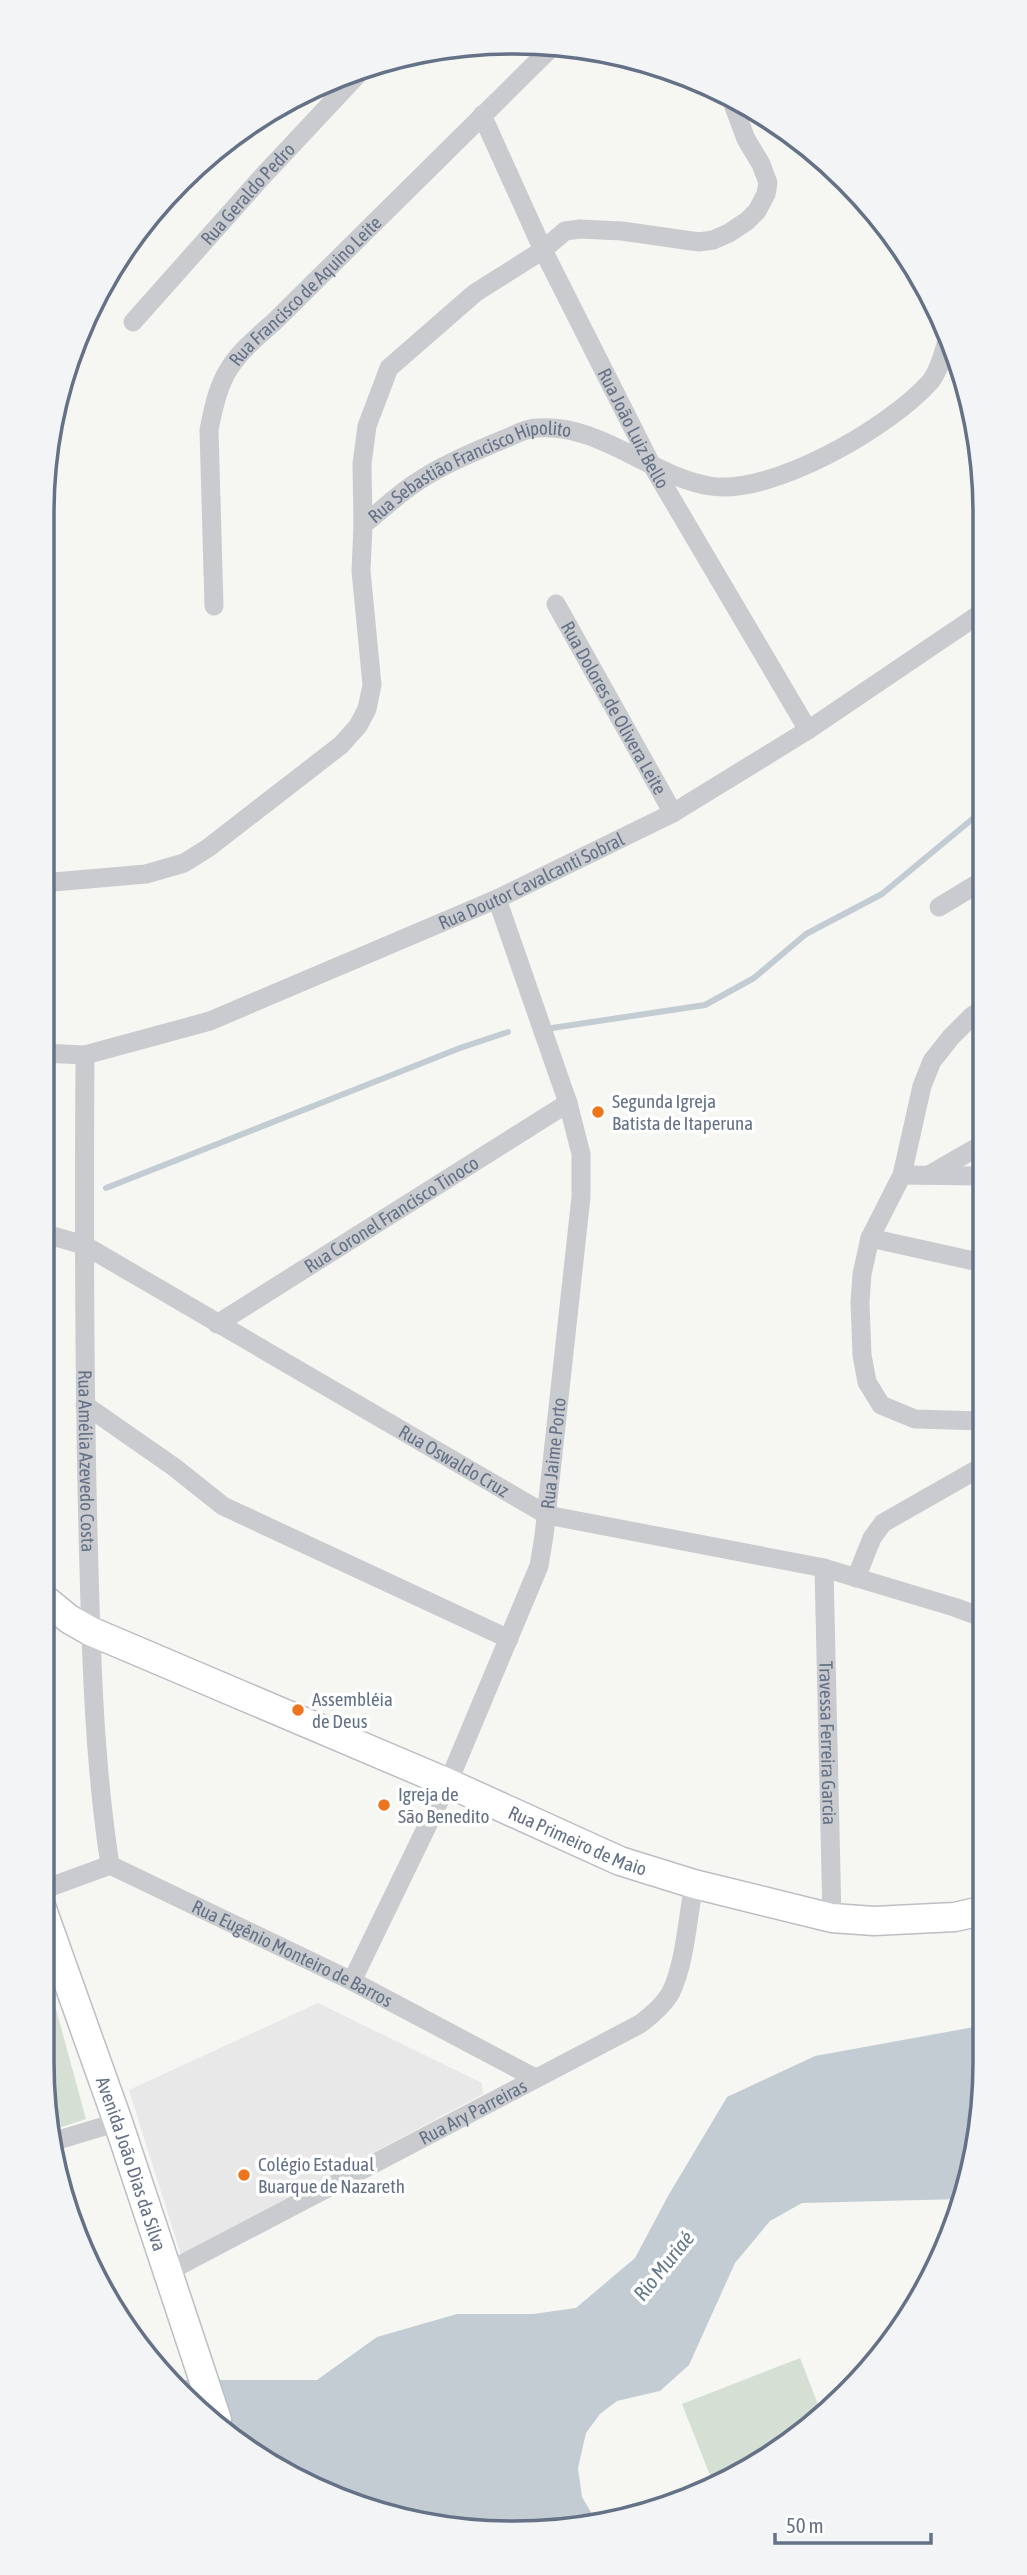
<svg xmlns="http://www.w3.org/2000/svg" width="1027" height="2575" font-family="'Asap Condensed',sans-serif">
<style>
.built{fill:#e7e8e7}
.green{fill:#d6dfd4}
.water{fill:#c4ccd3}
.lines{fill:none;stroke-linecap:round;stroke-linejoin:round}
.stream{stroke:#c4ccd3;stroke-width:6}
.secondary-casing{stroke:#bbbec3;stroke-width:31}
.minor{stroke:#c9cbcf;stroke-width:19}
.secondary{stroke:#fff;stroke-width:28}
.poi-dot{fill:#ed751d;stroke:#fff;stroke-width:2.5}
.labels{text-anchor:middle;stroke-width:7;stroke-linejoin:round;paint-order:stroke}
.street-label{font-size:19px;fill:#647186;stroke:#fff}
.poi-label{font-size:19px;fill:#647186;stroke:#fff;text-anchor:start}
.water-label{font-size:21px;font-style:italic;fill:#64798a;stroke:#fff}
.rim{fill:none;stroke:#647186;stroke-width:3.5}
</style>
<rect width="100%" height="100%" fill="#f6f7f3"/>
<path class="built" d="M318,2003L482,2083L483,2094L181,2255L129,2090Z"/>
<path class="green" d="M44,1965L86,2119L56,2129L42,2061Z
M800,2358L823,2417L750,2470L713,2483L682,2404Z"/>
<path class="water" d="M985,2025V2062L962,2199L802,2203L770,2221L735,2263L689,2365L660,2391L617,2401L600,2414L586,2433L578,2468L582,2497L598,2524L452,2529L362,2508L278,2470L171,2382L187,2380H317L377,2337L457,2314H533L576,2308L635,2258L668,2196L727,2097L815,2056Z"/>
<g class="lines">
<path class="stream" d="M552,1028L705,1005L754,978L806,934L882,894L982,811
M106,1188L460,1048L508,1032"/>
<defs>
<g id="secondary">
<path id="s14" d="M42,1597L69,1619L90,1631L448,1783L620,1861L694,1884L832,1918L874,1921L955,1917L985,1910"/>
<path id="s15" d="M42,1909L118,2122L217,2420"/>
</g>
</defs>
<use href="#secondary" class="secondary-casing"/>
<g class="minor">
<path id="s1" d="M482,115L543,250L650,462L808,730"/>
<path id="s2" d="M133,322L261,178L363,69"/>
<path d="M363,525L362,464L367,426L389,368L475,293L543,250L565,231L580,229L622,231L699,242L713,240L729,233L747,221L757,211L766,194L768,183L761,164L746,139L734,107L735,102"/>
<path id="s3" d="M556,604L673,813"/>
<path id="s4" d="M214,606L209,430C220,372 230,360 274,322L554,45"/>
<path id="s5" d="M42,883L146,874L184,863L208,848L341,745L358,726L367,709L372,685L361,571L363,525C381,511 398,494 417,482C442,465 474,452 502,440C513,436 525,428 537,428C600,423 650,476 710,486C772,496 890,427 930,382C940,370 945,348 949,333"/>
<path d="M939,907L982,881"/>
<path d="M982,1010L972,1016L951,1037L932,1061L922,1086L902,1175L870,1238L862,1274L860,1302L862,1355L867,1382L881,1405L915,1419L983,1421"/>
<path id="s6" d="M42,1053L85,1055L210,1021L497,899L673,813L808,730L981,613"/>
<path id="s7" d="M85,1055C84,1214 84,1373 88,1532C91,1644 93,1755 110,1865"/>
<path d="M902,1175L983,1176"/>
<path d="M929,1175L983,1144"/>
<path id="s8" d="M42,1233L84,1245L547,1515L824,1568L954,1607L984,1618"/>
<path d="M870,1238L974,1261"/>
<path id="s9" d="M217,1324L568,1103"/>
<path d="M85,1405L174,1467L223,1506L509,1639"/>
<path id="s10" d="M824,1568L832,1918"/>
<path d="M856,1578L872,1538L883,1523L983,1466"/>
<path id="s11" d="M42,1890L110,1865L352,1981L535,2078"/>
<path id="s12" d="M352,1981L448,1783L539,1566L544,1536L581,1197V1154L568,1103L497,899"/>
<path d="M55,2141L118,2122"/>
<path id="s13" d="M169,2271L640,2024C652,2015 664,2005 671,1992C685,1964 688,1915 694,1884"/>
</g>
<use href="#secondary" class="secondary"/>
</g>
<g class="poi-dot">
<circle cx="598" cy="1112" r="7"/>
<circle cx="298" cy="1710" r="7"/>
<circle cx="384" cy="1805" r="7"/>
<circle cx="244" cy="2175" r="7"/>
</g>
<g class="labels">
<g class="street-label">
<text dy="7" stroke="none"><textPath href="#s2" startOffset="172">Rua Geraldo Pedro</textPath></text>
<text dy="7" stroke="none"><textPath href="#s4" startOffset="350">Rua Francisco de Aquino Leite</textPath></text>
<text dy="7" stroke="none"><textPath href="#s1" startOffset="348">Rua João Luiz Bello</textPath></text>
<text dy="7" stroke="none"><textPath href="#s5" startOffset="693">Rua Sebastião Francisco Hipolito</textPath></text>
<text dy="7" stroke="none"><textPath href="#s3" startOffset="119">Rua Dolores de Olivera Leite</textPath></text>
<text dy="7" stroke="none"><textPath href="#s6" startOffset="523">Rua Doutor Cavalcanti Sobral</textPath></text>
<text dy="7" stroke="none"><textPath href="#s9" startOffset="206">Rua Coronel Francisco Tinoco</textPath></text>
<text dy="7" stroke="none"><textPath href="#s12" startOffset="569">Rua Jaime Porto</textPath></text>
<text dy="7" stroke="none"><textPath href="#s7" startOffset="406">Rua Amélia Azevedo Costa</textPath></text>
<text dy="7" stroke="none"><textPath href="#s8" startOffset="472">Rua Oswaldo Cruz</textPath></text>
<text dy="7" stroke="none"><textPath href="#s10" startOffset="175">Travessa Ferreira Garcia</textPath></text>
<text dy="7" stroke="none"><textPath href="#s14" startOffset="590">Rua Primeiro de Maio</textPath></text>
<text dy="7" stroke="none"><textPath href="#s11" startOffset="275">Rua Eugênio Monteiro de Barros</textPath></text>
<text dy="7" stroke="none"><textPath href="#s13" startOffset="343">Rua Ary Parreiras</textPath></text>
<text dy="7" stroke="none"><textPath href="#s15" startOffset="270">Avenida João Dias da Silva</textPath></text>
</g>
<g class="poi-label">
<text x="612" y="1108">Segunda Igreja<tspan x="612" dy="22">Batista de Itaperuna</tspan></text>
<text x="312" y="1706">Assembléia<tspan x="312" dy="22">de Deus</tspan></text>
<text x="398" y="1801">Igreja de<tspan x="398" dy="22">São Benedito</tspan></text>
<text x="258" y="2171">Colégio Estadual<tspan x="258" dy="22">Buarque de Nazareth</tspan></text>
</g>
<g class="water-label">
<text transform="translate(664 2266) rotate(-51)" y="7">Rio Muriaé</text>
</g>
</g>
<path d="M0 0H1027V2575H0ZM513 54H514A459 459 0 0 1 973 513V2062A459 459 0 0 1 514 2521H513A459 459 0 0 1 54 2062V513A459 459 0 0 1 513 54Z" fill="#f3f4f5" fill-rule="evenodd"/>
<path class="rim" d="M513 54H514A459 459 0 0 1 973 513V2062A459 459 0 0 1 514 2521H513A459 459 0 0 1 54 2062V513A459 459 0 0 1 513 54Z"/>
<path d="M775 2533v10h156v-10" fill="none" stroke="#647186" stroke-width="3.5"/>
<text x="786" y="2533" font-size="21" fill="#647186" stroke="#ffffff" stroke-width="5" paint-order="stroke">50 m</text>
</svg>
